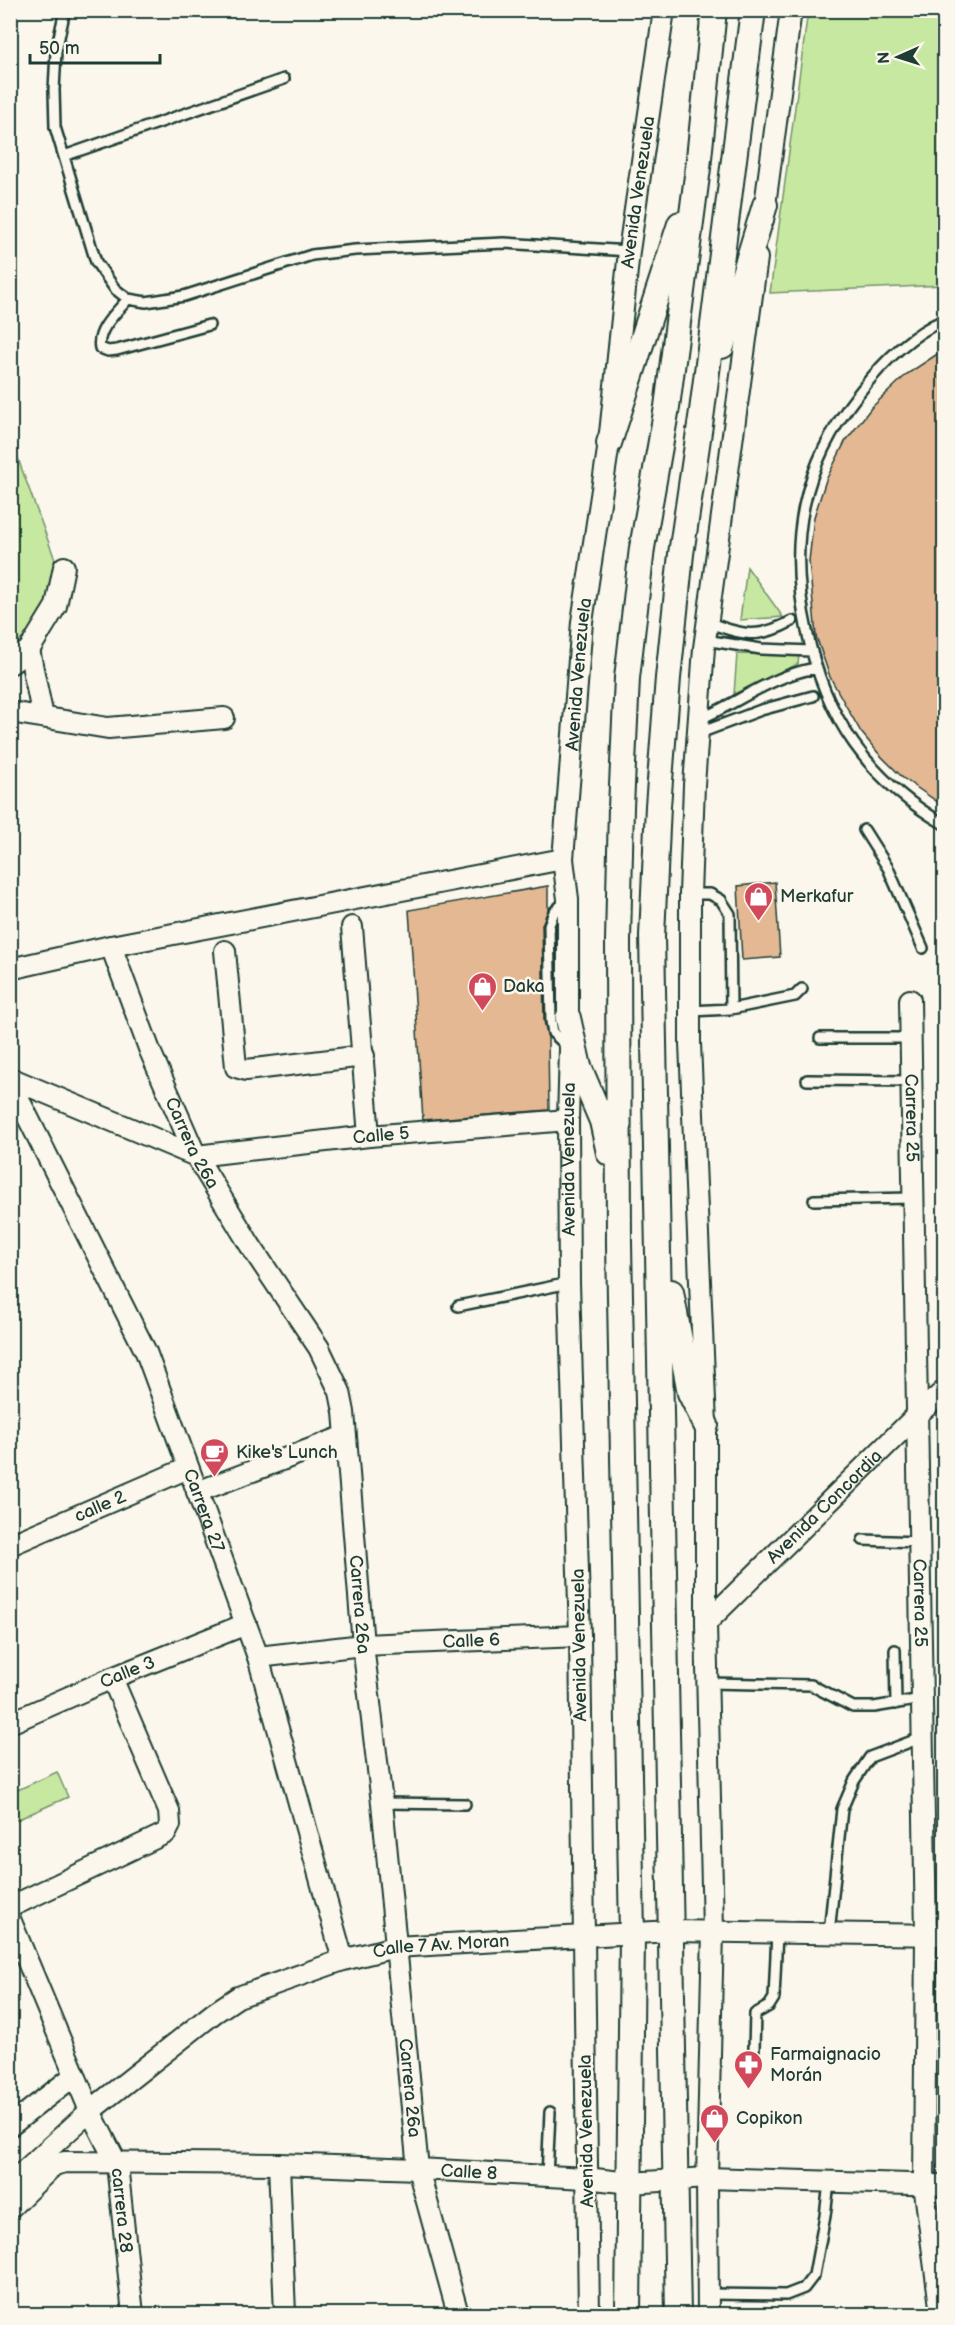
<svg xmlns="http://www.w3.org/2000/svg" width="955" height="2325" font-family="'Balsamiq Sans',sans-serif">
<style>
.green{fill:#c7e8a1;stroke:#73926a;stroke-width:1.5}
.building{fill:#e3b893;stroke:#1f3d34;stroke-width:1.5}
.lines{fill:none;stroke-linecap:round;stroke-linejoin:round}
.service-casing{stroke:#1f3d34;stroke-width:14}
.minor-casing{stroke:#1f3d34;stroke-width:24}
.tertiary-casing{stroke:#1f3d34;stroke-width:28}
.service{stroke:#fbf7ec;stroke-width:9}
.minor{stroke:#fbf7ec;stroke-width:20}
.tertiary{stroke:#fbf7ec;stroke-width:24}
.labels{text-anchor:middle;stroke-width:5;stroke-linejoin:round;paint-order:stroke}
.street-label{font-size:18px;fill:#1f3d34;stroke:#fbf7ec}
.poi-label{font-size:18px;fill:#1f3d34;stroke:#fbf7ec;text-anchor:start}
</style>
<rect width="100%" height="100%" fill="#fbf7ec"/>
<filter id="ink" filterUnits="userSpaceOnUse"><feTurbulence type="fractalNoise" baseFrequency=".0167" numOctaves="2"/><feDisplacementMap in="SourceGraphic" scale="12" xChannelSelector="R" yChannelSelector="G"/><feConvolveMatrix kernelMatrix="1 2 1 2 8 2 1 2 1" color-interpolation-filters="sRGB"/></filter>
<g filter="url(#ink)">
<path class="green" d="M808,11H944V285L770,293Z
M10,433L21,467L57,565L51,596L35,629L11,647Z
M747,567L783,617L740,620Z
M737,654L799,655L798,664L734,694Z
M57,1772L68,1797L12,1822L11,1793Z"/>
<path class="building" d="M945,349V807L903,778L879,754L861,732L846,706L830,677L816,636L809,561L814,517L826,480L845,442L871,408L907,374Z
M775,882L780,957L742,960L738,886Z
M548,886V910L542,925L544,1021L548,1038L549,1110L423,1120L409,910Z"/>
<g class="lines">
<defs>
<path id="service" d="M65,10L56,51L54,90L55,127L96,262L115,289L128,299L146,302L184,296L312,255L355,250L504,243L629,251
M64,156L284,79
M128,299C117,312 96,330 100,348L108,351L117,350L209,325
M944,320C909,335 882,363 859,393C802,465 787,542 807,631C825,717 868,780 944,824
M707,622C743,635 757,640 792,621
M705,640L761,649L811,651
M698,720C740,702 770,676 816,668
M697,734L761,710L813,696
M864,830L888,868L923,948
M690,894H710L721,900L730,914L731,1009
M566,901L554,912L549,925L551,1021L553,1033L567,1046
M690,1011L731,1009L795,996L802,989
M820,1038H911
M807,1080L911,1081
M814,1200L912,1198
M458,1306L569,1283
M863,1540L918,1542
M895,1650L896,1704
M708,1683L811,1685L853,1707H874L922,1699
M382,1803L465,1804
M829,1933L842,1809L854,1781L870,1757L923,1737
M754,2049L755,2014L769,2006L774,1998L777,1933
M547,2177L550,2112
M707,2294L786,2295L804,2288L814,2275L825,2216L829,2183"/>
<g id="minor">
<path d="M763,220L791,10"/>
<path d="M29,650L43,717"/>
<path d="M10,664L29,650L56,606L64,567"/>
<path d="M10,712L108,728L224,718"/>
<path d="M352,927L369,1136"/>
<path id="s1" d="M111,946L150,1051L196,1156L250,1245L319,1348L340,1392L344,1412L363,1645L382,1803L418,2169L458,2314"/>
<path d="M225,951L236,1067L246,1070L364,1056"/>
<path d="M10,969L111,946L563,859"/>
<path id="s2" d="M910,1000L926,1935L924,2184L941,2314"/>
<path id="s3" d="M10,1078L196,1156L369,1136L568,1120"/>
<path id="s4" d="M10,1082L146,1352L258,1657L343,1960"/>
<path d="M197,1492L345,1436"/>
<path id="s5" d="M10,1545L188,1468"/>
<path id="s6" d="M706,1623L917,1415L944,1391"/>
<path id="s7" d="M258,1657L363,1645L580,1636"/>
<path id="s8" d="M10,1723L112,1678L246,1624"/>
<path d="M10,1907L166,1833L170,1825L169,1811L112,1678"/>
<path id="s9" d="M10,1919L90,2111L117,2164L133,2314"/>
<path d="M10,2126L75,2075"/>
<path d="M279,2164L285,2314"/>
<path id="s10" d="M10,2184L90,2111L214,2013L238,1997L343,1960L395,1947L671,1931L944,1935"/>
<path id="s11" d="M10,2208L54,2165L65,2162L279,2164L418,2169L586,2178L630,2183L707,2178L944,2185"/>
<path id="s12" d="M589,2314L580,1636L569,1283L568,1120L570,1049L568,1018V899L563,859L582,622L609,443L629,251L664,10"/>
<path d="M708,2314L707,2178L713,1931L706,1623V1425L690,1043V894L694,785L704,648L757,258"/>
</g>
<path id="tertiary" d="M722,346L765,205
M609,443L680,224
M568,1018L579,1067L602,1121L609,1153
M671,1292L690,1393L706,1425
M628,2314L632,1935L619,1244L618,941L621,807L627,678L642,548L667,407L698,168L714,10
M678,2314L652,936L658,806L668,678L681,554L702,411L753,10"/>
</defs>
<use href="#service" class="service-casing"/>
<use href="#minor" class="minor-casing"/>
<use href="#tertiary" class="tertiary-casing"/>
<use href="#service" class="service"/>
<use href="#minor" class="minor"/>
<use href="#tertiary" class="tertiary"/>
</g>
</g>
<defs>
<symbol id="shop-pin" viewBox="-11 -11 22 30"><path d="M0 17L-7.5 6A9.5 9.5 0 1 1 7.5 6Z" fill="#d1495b" stroke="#fbf7ec"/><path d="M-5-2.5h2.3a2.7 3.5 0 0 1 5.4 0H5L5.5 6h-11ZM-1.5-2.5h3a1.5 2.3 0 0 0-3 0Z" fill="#fff"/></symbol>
<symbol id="cafe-pin" viewBox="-11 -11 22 30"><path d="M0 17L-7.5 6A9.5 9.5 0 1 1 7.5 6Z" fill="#d1495b" stroke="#fbf7ec"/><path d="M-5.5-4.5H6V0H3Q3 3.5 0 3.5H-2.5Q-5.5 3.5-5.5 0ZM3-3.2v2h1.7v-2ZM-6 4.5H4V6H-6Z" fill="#fff"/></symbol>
<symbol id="pharmacy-pin" viewBox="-11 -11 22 30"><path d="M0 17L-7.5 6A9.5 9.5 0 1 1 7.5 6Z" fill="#d1495b" stroke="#fbf7ec"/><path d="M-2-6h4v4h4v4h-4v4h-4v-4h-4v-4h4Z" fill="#fff"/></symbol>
</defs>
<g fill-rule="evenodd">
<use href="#shop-pin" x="742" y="880" width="33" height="45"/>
<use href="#shop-pin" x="466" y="970" width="33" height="45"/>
<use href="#cafe-pin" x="198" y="1436" width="33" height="45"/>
<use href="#pharmacy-pin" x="732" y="2048" width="33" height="45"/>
<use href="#shop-pin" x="698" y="2102" width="33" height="45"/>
</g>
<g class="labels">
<g class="street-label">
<text dy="6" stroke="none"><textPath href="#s12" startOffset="2127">Avenida Venezuela</textPath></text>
<text dy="6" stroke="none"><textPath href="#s12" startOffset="1641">Avenida Venezuela</textPath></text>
<text dy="6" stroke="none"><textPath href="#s2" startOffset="118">Carrera 25</textPath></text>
<text dy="6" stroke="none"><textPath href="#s3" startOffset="388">Calle 5</textPath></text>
<text dy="6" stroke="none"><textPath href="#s1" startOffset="213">Carrera 26a</textPath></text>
<text dy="6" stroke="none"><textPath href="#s12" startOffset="1155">Avenida Venezuela</textPath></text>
<text dy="6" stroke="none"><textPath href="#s5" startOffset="98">calle 2</textPath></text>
<text dy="6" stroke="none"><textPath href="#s6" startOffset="166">Avenida Concordia</textPath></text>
<text dy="6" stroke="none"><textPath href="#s4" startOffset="471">Carrera 27</textPath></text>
<text dy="6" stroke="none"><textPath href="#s2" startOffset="603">Carrera 25</textPath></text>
<text dy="6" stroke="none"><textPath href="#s1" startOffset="717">Carrera 26a</textPath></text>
<text dy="6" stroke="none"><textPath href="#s7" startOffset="214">Calle 6</textPath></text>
<text transform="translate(579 1645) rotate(-91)" y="6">Avenida Venezuela</text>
<text dy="6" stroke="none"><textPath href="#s8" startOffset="128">Calle 3</textPath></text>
<text dy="6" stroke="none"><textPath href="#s10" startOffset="506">Calle 7 Av. Moran</textPath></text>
<text dy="6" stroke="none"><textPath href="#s1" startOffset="1203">Carrera 26a</textPath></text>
<text transform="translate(586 2131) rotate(-91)" y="6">Avenida Venezuela</text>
<text dy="6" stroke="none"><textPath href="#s11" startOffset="477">Calle 8</textPath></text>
<text dy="6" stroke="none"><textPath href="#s9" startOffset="314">carrera 28</textPath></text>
</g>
<g class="poi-label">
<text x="780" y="902">Merkafur</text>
<text x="503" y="992">Daka</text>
<text x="236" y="1458">Kike's Lunch</text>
<text x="770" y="2060">Farmaignacio<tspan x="770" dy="21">Morán</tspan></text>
<text x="736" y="2124">Copikon</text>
</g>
</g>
<rect width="955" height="2325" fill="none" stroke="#fbf7ec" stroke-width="36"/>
<rect x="18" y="18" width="919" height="2289" fill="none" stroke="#1f3d34" stroke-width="2" filter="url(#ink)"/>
<g transform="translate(898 57) rotate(267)" stroke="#fbf7ec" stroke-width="4.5" paint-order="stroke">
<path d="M0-4.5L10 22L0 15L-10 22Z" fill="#1f3d34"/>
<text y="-9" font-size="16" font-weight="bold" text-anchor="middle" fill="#1f3d34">N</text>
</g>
<path d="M30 54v9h130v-9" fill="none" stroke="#1f3d34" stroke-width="3"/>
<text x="39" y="54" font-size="18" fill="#1f3d34" stroke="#fbf7ec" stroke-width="4.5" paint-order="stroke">50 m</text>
</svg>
